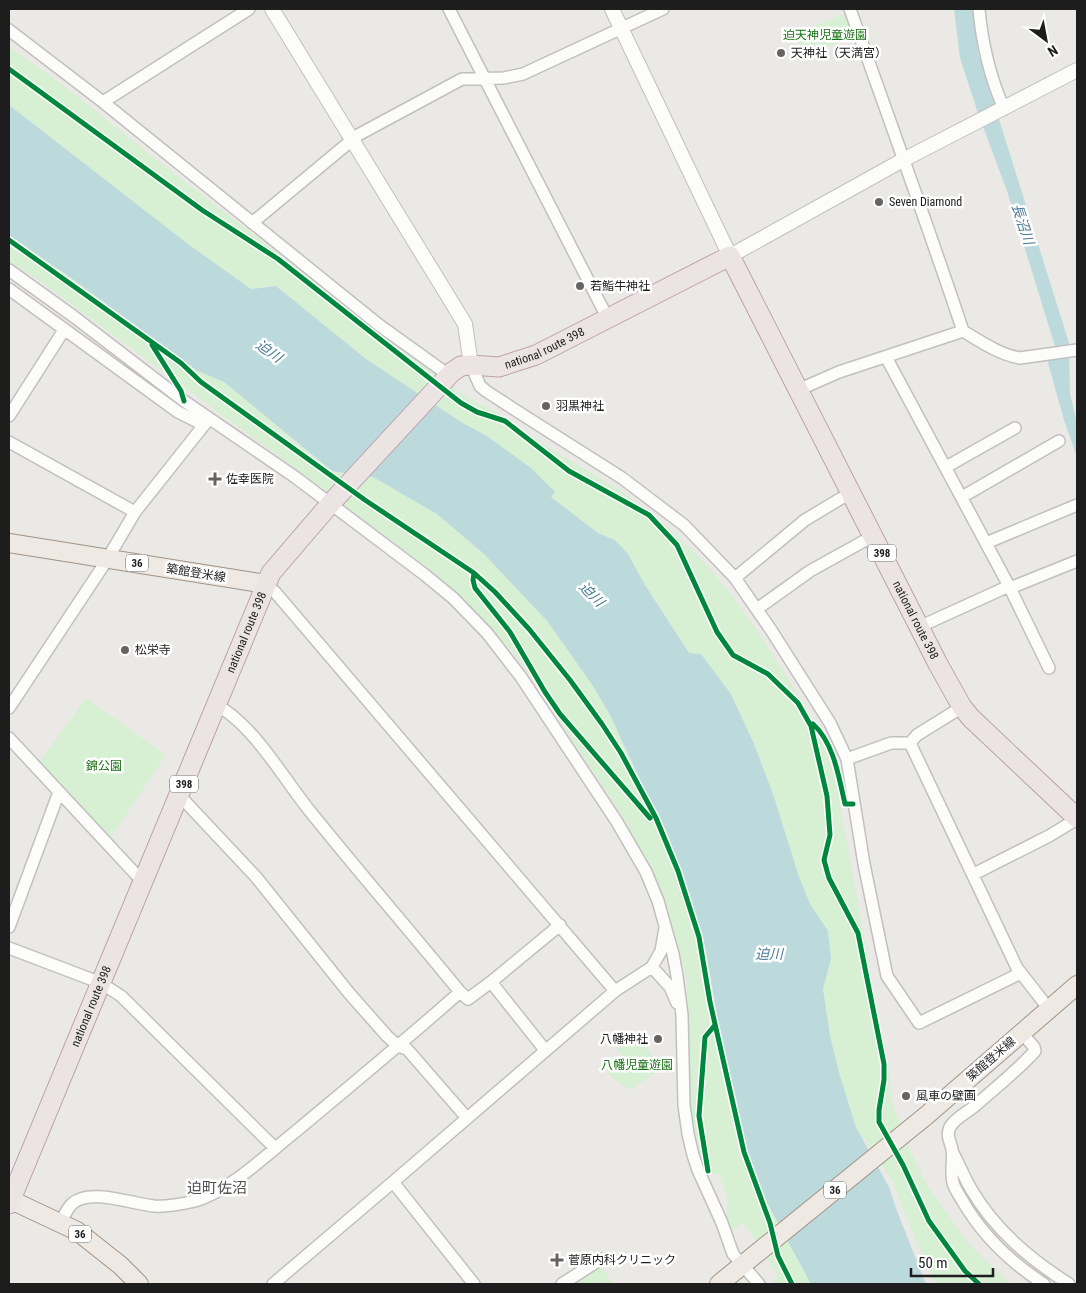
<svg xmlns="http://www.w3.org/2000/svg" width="1086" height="1293" font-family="'Roboto Condensed','Noto Sans JP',sans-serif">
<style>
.park{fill:#d7efd3}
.water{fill:#bcdadc}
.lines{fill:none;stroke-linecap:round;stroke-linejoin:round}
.minor-casing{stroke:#c1c0be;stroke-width:14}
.tertiary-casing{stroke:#c1c0be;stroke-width:16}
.primary-casing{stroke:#9f9385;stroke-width:20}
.trunk-casing{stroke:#bda0ac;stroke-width:21}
.minor{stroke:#fcfcfb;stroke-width:11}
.tertiary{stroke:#fcfcfb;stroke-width:14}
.primary{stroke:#efe9e4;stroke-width:18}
.trunk{stroke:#ece4e3;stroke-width:19}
.cycleway-casing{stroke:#fff;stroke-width:8}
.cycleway{stroke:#00873e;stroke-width:5}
.poi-dot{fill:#656463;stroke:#fff;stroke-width:2}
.labels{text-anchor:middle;stroke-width:5;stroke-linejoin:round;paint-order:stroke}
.shield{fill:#fff;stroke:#616161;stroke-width:1}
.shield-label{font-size:11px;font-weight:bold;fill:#1d1d1d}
.park-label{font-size:12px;fill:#197215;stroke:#fff}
.poi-label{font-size:12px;fill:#1d1d1d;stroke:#fff;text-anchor:start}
.street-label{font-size:12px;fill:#1d1d1d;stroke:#fff}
.water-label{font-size:14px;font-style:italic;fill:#4c7a95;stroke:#fff}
.quarter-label{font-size:15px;fill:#505050;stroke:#fff}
</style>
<rect width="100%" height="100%" fill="#ebe9e6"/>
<path class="park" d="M846,13L855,36L805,56L796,33Z
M9,47L58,81L181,179L433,372L445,379L463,395L498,413L556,452L620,490L667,526L707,565L732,595L759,633L810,714L826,750L835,777L889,1073L892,1102L910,1150L927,1185L968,1243L992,1267L1012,1284H937L934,1280L913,1234L892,1180L856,1127L840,1076L830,1036L823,989L831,959L798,877L773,794L754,744L731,694L689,654L645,585L628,554L615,540L598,533L551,497L531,468L487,436L461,422L366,359L276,286L251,289L188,244L9,105Z
M9,235L71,278L196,370L224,382L332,471L373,477L437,514L484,554L548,622L593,686L610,715L642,784L668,835L706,951L715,1006L765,1199L811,1284H772L777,1274L743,1222L729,1233L726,1223L728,1200L719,1174L705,1173L695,1138L691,1107L687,982L676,937L659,890L626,822L521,662L490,627L442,580L324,490L45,285L9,261Z
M86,698L166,755L110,839L39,762Z
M633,1039L644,1043L652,1056L665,1062L661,1070L629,1090L610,1076L606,1068L622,1056L617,1049Z
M601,1266L613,1284H571Z"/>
<path class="water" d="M954,9H974L978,52L1069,343L1070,394L1077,423V457L1064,420L1048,363L1055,346L1007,191L978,113L960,58Z
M9,105L188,244L251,289L276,286L366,359L461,422L487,436L531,468L555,492L551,497L598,533L615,540L628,554L645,585L689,653L701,654L731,694L754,744L773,794L799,877L810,904L828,931L831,959L823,989L830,1036L840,1076L856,1127L889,1187L897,1211L926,1284H811L765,1199L748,1153L722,1045L706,951L668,835L642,784L610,715L593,686L548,622L484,554L437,514L373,477L332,471L224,382L196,370L71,278L9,235Z"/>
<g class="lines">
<defs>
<path id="minor" d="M449,9L608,319
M850,9C888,116 927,223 963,331
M979,9C982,43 990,77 1004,109
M9,30L103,102L379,325L443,371L445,379
M103,102L249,9
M252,223L358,135L462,79L504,78L523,74L663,9
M9,270L73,316L184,401L295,477L425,575L453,598L487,633L521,677L617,822L646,872L658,901L673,954L677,976L682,1015L684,1105L688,1134L693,1155L698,1170L722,1223L733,1254L759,1284
M9,289L178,412L204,425
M886,357L1009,586L919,627
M471,365L480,386L486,391L512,408L622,478L684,525L735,578L771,630L830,723L847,759L864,864L887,976L919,1023L1021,973
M798,390L839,372L963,331C980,341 1000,355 1020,358L1077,350
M9,416L64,330
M9,442L135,512L105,563L9,708
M946,467L1015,428
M962,497L1059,441
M135,512L208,420
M986,543L1077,505
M735,578L805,520L850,493
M266,584L275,592L615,991
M1009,586L1049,668
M1010,588L1077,561
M757,609L810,571L873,536
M216,705C252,723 284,779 309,810C358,871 410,931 460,992
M9,738L143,882
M910,743L917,735L962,707
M847,759L891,743H910L1017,968L1049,1009
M179,795L256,877L349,993L387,1036L398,1046L407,1049L467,1118
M974,874L1049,836L1077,819
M9,927L59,792
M9,948L101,983L121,996L275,1148
M652,967L661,951L665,928
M491,982L545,1050
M1022,1033L1034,1047L1035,1051C1018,1070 995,1088 976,1105C968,1112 955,1118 950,1127C946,1135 950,1141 952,1149C954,1161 950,1172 953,1183C955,1189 959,1195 962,1200C982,1235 1010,1262 1044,1284
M952,1151C959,1164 964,1177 971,1189C995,1230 1030,1259 1069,1284
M61,1222C64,1216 67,1208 73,1203C90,1188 133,1204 154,1206C168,1207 182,1204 195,1201C231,1190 266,1155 295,1132C350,1086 406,1040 460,992L468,999L491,982L560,925
M273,1284L393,1182
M474,1284L393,1182L615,991L652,967L670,987L677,1003
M562,1284L601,1259"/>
<path id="tertiary" d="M272,9L465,324L471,365
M612,9L730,256L903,160L1077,70"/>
<path id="primary" d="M9,543L266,584
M11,1200L77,1231L120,1265L139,1284
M719,1284L927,1115L1077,985"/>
<g id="trunk">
<path id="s1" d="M9,1204L271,573L331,503L452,372L461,366L471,365L499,367L536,355L730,256L938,664L962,707L971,718L1077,818"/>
</g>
</defs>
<use href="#minor" class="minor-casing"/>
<use href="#tertiary" class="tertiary-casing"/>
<use href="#primary" class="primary-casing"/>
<use href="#trunk" class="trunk-casing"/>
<use href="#minor" class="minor"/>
<use href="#tertiary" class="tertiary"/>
<use href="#primary" class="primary"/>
<use href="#trunk" class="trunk"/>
<defs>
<path id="cycleway" d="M9,69L202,210L278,259L461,403L477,412L505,421L569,471L649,515L677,545L717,632L733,655L768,674L798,703L811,726L827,796L830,835L824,860L829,878L858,933L884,1064V1080L879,1110V1122L903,1165L929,1221L965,1271L979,1284
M9,240L181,363L201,382L365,500L474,573L495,592L529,629L570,680L602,724L621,753L656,818L678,871L699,937L710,1002L744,1152L770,1223L778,1256L792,1284
M152,345L181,391L184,401
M474,573L473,580L475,588L510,632L545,692L560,714L650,818
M813,724C834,743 839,778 845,804H853
M708,1171L699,1116L705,1037L715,1025"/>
</defs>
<use href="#cycleway" class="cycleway-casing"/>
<use href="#cycleway" class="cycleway"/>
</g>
<g class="poi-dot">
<circle cx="781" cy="53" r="5"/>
<circle cx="879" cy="202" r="5"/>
<circle cx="580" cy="286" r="5"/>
<circle cx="546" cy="406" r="5"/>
<path d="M212.5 471.5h5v5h5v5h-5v5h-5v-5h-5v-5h5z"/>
<circle cx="125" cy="650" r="5"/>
<circle cx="658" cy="1039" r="5"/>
<circle cx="906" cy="1096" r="5"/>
<path d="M554.5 1252.5h5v5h5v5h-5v5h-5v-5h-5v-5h5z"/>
</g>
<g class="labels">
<g class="shield">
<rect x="868" y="544.5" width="28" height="17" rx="4"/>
<rect x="126" y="554.5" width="22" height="17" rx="4"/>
<rect x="170" y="775.5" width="28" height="17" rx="4"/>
<rect x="824" y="1181.5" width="22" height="17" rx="4"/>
<rect x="69" y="1225.5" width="22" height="17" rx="4"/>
</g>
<g class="shield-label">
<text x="882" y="557">398</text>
<text x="137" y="567">36</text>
<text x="184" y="788">398</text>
<text x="835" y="1194">36</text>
<text x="80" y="1238">36</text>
</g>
<g class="park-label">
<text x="825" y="39">迫天神児童遊園</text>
<text x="104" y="770">錦公園</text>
<text x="637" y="1069">八幡児童遊園</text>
</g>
<g class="poi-label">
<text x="791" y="57">天神社（天満宮）</text>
<text x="889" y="206">Seven Diamond</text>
<text x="590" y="290">若鮨牛神社</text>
<text x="556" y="410">羽黒神社</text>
<text x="226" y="483">佐幸医院</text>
<text x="135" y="654">松栄寺</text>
<text x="648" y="1043" text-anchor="end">八幡神社</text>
<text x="916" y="1100">風車の壁画</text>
<text x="568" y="1264">菅原内科クリニック</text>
</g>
<g class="street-label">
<text dy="4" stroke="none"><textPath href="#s1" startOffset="1052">national route 398</textPath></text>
<text transform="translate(196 573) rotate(9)" y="4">築館登米線</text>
<text dy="4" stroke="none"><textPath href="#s1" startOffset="1668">national route 398</textPath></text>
<text dy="4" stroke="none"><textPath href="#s1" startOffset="619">national route 398</textPath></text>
<text dy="4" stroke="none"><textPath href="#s1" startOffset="214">national route 398</textPath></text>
<text transform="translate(991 1059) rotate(-41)" y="4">築館登米線</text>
</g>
<g class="water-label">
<text transform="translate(1023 224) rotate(72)" y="5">長沼川</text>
<text transform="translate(269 351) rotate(35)" y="5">迫川</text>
<text transform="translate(592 594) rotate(45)" y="5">迫川</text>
<text x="769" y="959">迫川</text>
</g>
<g class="quarter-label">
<text x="217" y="1193">迫町佐沼</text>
</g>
</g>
<rect width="1086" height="1293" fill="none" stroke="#1d1d1d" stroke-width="20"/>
<g transform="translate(1046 40) rotate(148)" stroke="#ffffff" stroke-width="4" paint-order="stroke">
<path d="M0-4L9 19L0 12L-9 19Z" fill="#1d1d1d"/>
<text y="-8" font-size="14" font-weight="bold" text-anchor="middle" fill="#1d1d1d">N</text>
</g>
<path d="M911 1268v8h82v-8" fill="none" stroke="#1d1d1d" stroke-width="2.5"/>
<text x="918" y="1268" font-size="15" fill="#1d1d1d" stroke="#ffffff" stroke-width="4" paint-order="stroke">50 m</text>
</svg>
